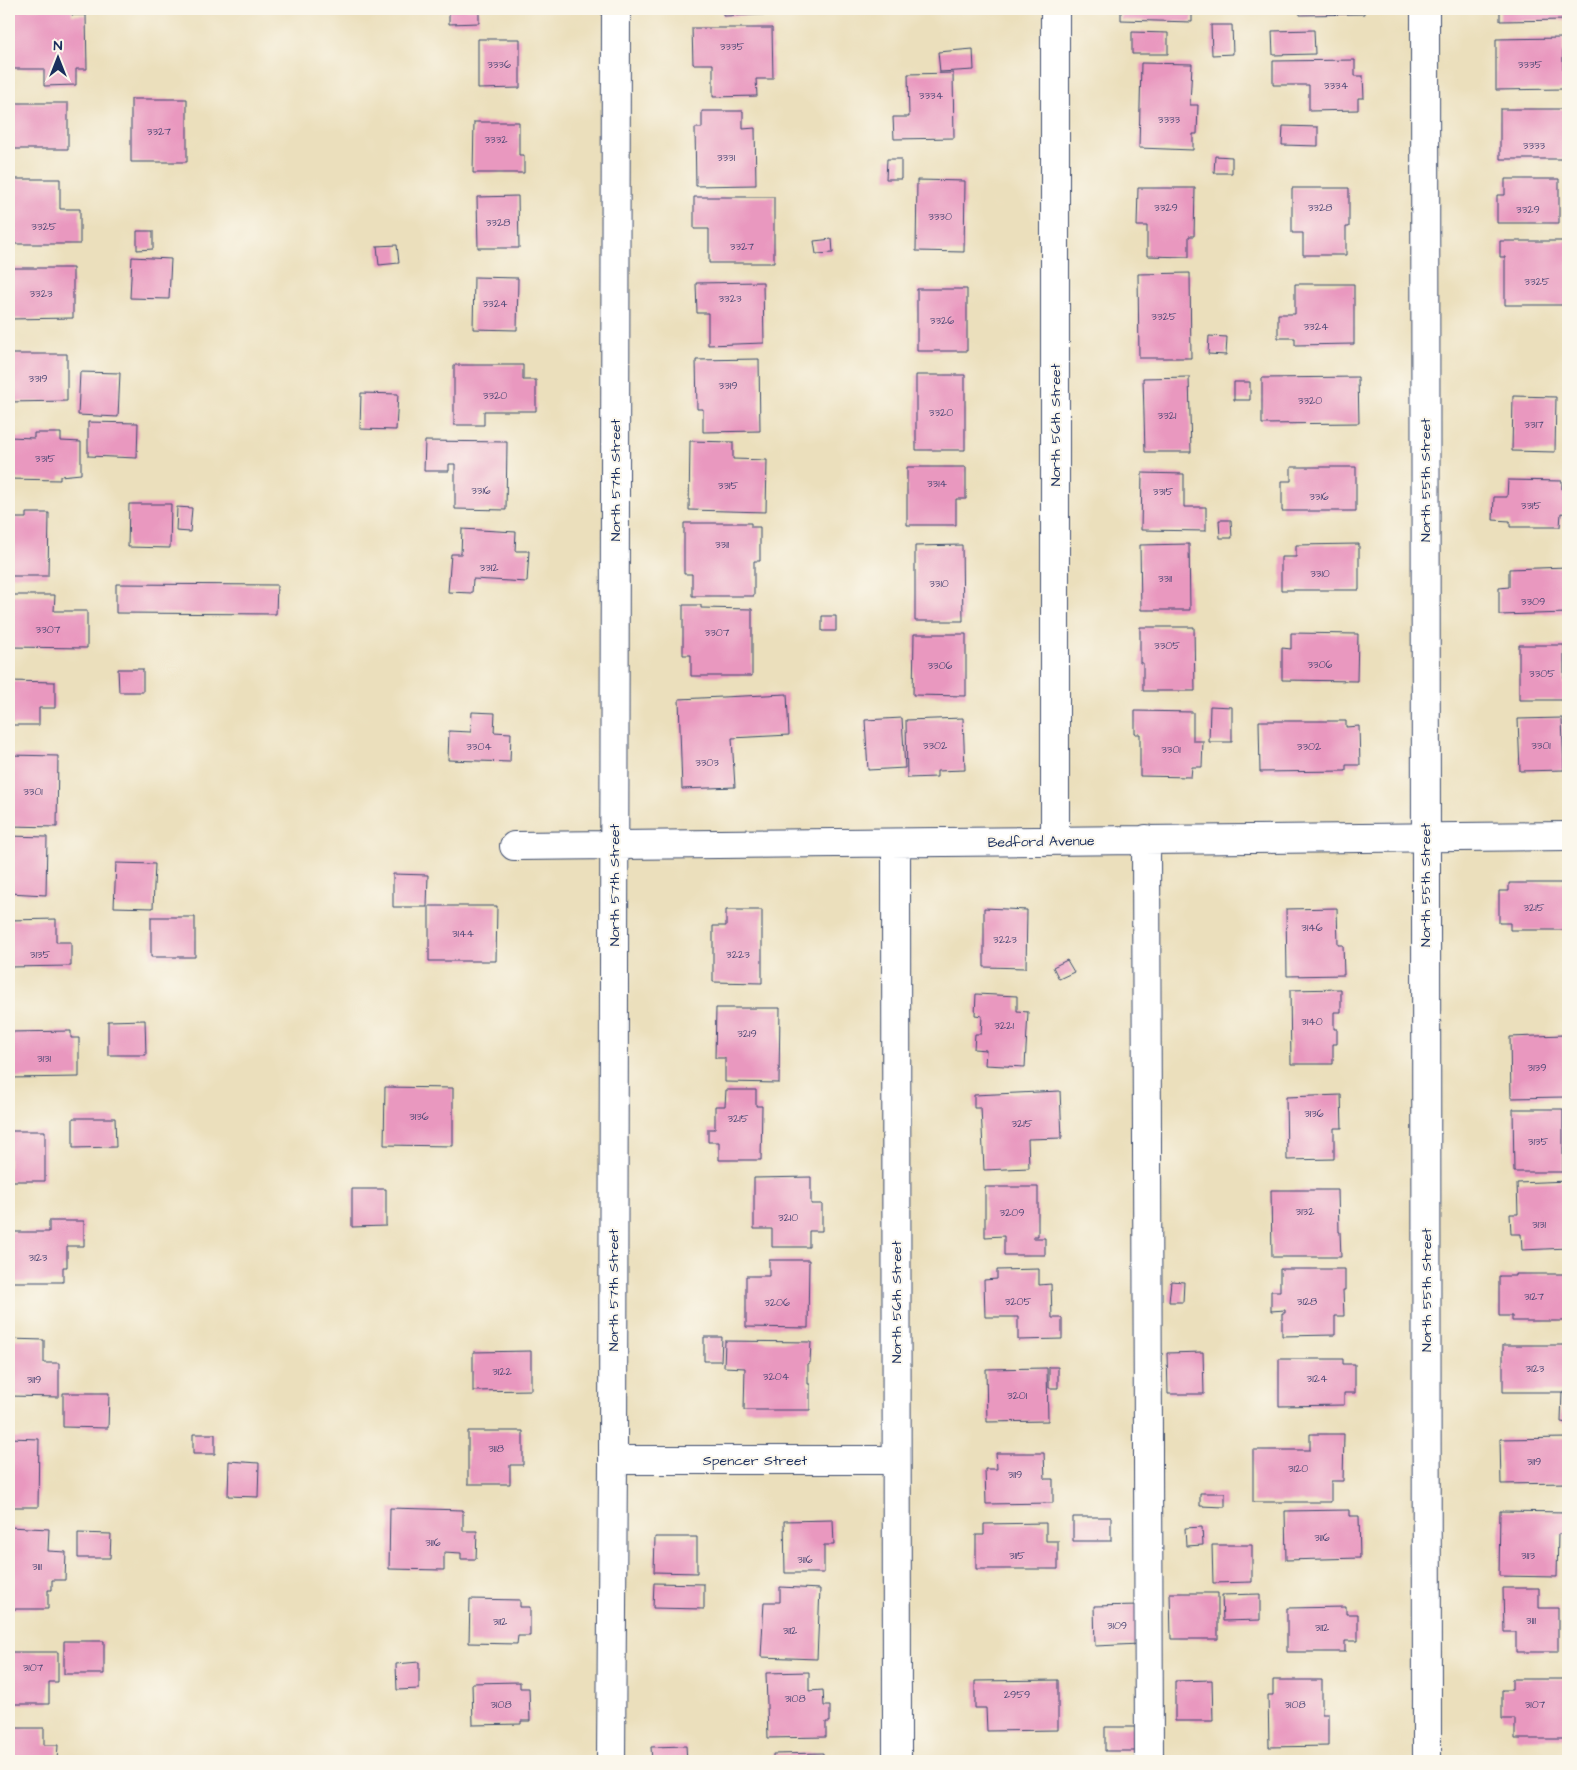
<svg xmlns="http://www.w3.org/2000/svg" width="1577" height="1770" font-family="'Architects Daughter',sans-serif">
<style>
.building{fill:#e998bf}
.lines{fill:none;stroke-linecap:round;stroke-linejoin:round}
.minor-casing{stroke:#3a496c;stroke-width:30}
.minor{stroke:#fff;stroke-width:28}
.labels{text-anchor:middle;stroke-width:4;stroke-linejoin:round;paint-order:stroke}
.number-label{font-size:11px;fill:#4e4976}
.street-label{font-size:14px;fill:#1b2f5e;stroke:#fbf7ec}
</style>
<rect width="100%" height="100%" fill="#fbf7ec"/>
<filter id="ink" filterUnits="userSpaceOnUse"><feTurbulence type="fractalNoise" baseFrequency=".02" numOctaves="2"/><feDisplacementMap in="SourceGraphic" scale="10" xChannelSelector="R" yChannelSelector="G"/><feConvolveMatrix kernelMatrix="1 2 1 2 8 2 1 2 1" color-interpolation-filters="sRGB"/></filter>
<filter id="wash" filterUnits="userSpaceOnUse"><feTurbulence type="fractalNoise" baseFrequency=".0096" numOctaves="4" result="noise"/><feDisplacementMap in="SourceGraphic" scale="20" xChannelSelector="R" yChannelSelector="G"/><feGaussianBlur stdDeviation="1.12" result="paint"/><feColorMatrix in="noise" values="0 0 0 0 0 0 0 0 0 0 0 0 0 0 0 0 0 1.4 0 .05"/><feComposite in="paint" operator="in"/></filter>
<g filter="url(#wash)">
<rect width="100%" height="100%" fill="#ebdfbc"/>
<g id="blocks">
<path class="building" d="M9,9H72V15H86L87,69H76V85L44,86V69H9Z
M449,9H479V23L449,24Z
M723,9H782L783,14L723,16Z
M1121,9H1192V22L1121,20Z
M1299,9H1364V14L1300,15Z
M1500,9H1568V20L1500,21Z
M1211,25H1232L1233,54L1212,55Z
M692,28H772L773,79H756L757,96L713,97V64H693Z
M1314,30L1315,54L1273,55L1272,31Z
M1132,32L1168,33V54H1132Z
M1563,38V89L1496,90V39Z
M478,39H520V88L478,89Z
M973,49L974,70L940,72L938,52Z
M1355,60V76H1363L1364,98H1358V110L1309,111V85H1273V61Z
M1141,63L1192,64L1190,105H1198L1197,134H1193V150L1139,148Z
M953,73L954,138L894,139L893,117H909L908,74Z
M131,99H187V162H131Z
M9,103H68V149H9Z
M1500,109H1566V132H1568V159H1500Z
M702,111H743V129L755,128L756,185L696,186L695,128H702Z
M474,122H519V155H524V173H473Z
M1283,126L1318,127V146L1282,145Z
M1215,156L1232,157V173H1214Z
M887,159H901V179H886Z
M9,179H60V209H80V244H9Z
M1505,179H1559V223H1497V195H1505Z
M917,180L965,181L964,252L916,251Z
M1138,188H1195L1194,236H1189V257L1147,256V226H1137Z
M1292,188H1349V227H1346V255H1303V233H1292Z
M518,196L519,248H478L477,197Z
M694,197H774V263H709V229H694Z
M137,231H153V249L137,250Z
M832,239L833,253L816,254L814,241Z
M1500,241H1568V305H1505V257H1500Z
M397,245L399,263L379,265L377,246Z
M132,257L171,259L169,299L130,298Z
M9,268H73V318L9,319Z
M1190,273L1191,358H1139L1138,274Z
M474,277L518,278L517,330L473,329Z
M763,282L764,343L708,345V313H697L696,283Z
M1295,284H1354V344L1295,345V338H1278V314H1295Z
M917,289H967V351H917Z
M1209,336L1227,337L1226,355L1208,354Z
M9,354H67V401L9,402Z
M759,359L760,431L703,432V409H697L696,360Z
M454,365H523V380H536V411H484V425H454Z
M80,372L120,373L118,417L78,415Z
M916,375H965V450H916Z
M1189,377L1191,452H1145L1143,378Z
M1358,377L1359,423L1262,424V378Z
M1234,382H1250V400H1234Z
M361,393L398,394L396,430L360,429Z
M1513,396L1556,397L1555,452L1512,451Z
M88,422L138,423L137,458L88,456Z
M34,433H61V441L81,442V474L60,476V480L9,479V437L34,438Z
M425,441L507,442L506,510L455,509V464H449V471H424Z
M690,441L733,442V459L767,460L766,512L689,510Z
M907,467H966V499H956V525H907Z
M1291,467H1356V511H1282V481H1291Z
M1142,473L1184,474V507H1206V531L1141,530Z
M1508,480L1562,481V489H1568V514L1561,513L1560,527H1510V521L1493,520L1494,497H1507Z
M129,504H171L170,548L128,547Z
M177,507L192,508L190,532L176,531Z
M26,513H49L48,576H9V518H26Z
M1219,520H1231L1232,538H1220Z
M684,523H751V527H760V561H754V596H692V574H684Z
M462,529L516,532L515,551H529L527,582L473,579L472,593L448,592L451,554H461Z
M1189,544L1190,610H1141L1140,545Z
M1359,544V590H1281V557H1296V545Z
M962,545L963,621H915V546Z
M1567,567L1568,613L1499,615V588L1509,587V569Z
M116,584L277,585L276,614L116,613Z
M9,595H55L54,611H87V648L9,647Z
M683,605H701V608L752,609V676H691V655H683Z
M822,616H836V631H822Z
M1140,627H1194L1195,691H1143V663H1140Z
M1291,633L1358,634L1357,681L1282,680V648L1291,649Z
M914,634H966V696L913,695Z
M1519,645H1564V700H1519Z
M118,669H143V692H119Z
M9,681L55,682V708H39V725H9Z
M787,694L789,735L732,738L735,787L682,789L679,699Z
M1210,706L1232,707V742H1209Z
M1135,711L1193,712V741H1203L1202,767H1192L1191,777L1140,776V734H1135Z
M472,712L495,713L494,732L511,733L510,762L448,760L449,731L471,732Z
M902,718L905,768L868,770L865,720Z
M963,718L965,770L937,771V777L907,778L906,720Z
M1562,718L1564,770L1520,771L1518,719Z
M1259,721H1346V727L1359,726L1360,765H1346V771L1260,772Z
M9,755L58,756L57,827L9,826Z
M9,836L47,837L46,895L9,893Z
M116,863L155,864L153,908L114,907Z
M393,874L428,875L427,907H393Z
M1509,883H1568V930H1510V923H1499V891H1509Z
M429,906H497L496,961H429Z
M984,908L1027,910L1026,968L984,967Z
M1337,908L1338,945H1343L1344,975L1287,976L1286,909Z
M726,910H762V983L713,982V926H726Z
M151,917H195V957H151Z
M56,919V942H71V966L9,967V920Z
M1067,960L1074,972L1059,979L1053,967Z
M1341,989V1012H1334V1029H1337V1044H1333V1064H1291L1290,990Z
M976,994L1017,996V1011L1028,1012L1025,1067L985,1065L986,1050L974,1049L975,1034H981L982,1016L975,1015Z
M716,1008H780L779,1083L725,1082V1058H715Z
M145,1020L146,1055H108V1021Z
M71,1031V1038H79V1077L9,1078V1032Z
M1563,1035L1564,1097L1511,1098L1510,1037Z
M385,1087L453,1088V1146L384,1145Z
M726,1090H756V1106H762L761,1160H719V1142H708V1129H715V1106H725Z
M1060,1091L1062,1138L1028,1139L1029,1168L984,1170L981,1108H974V1095Z
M1341,1095L1342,1128H1334V1159L1287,1160L1286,1097Z
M1513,1109H1563V1172H1514Z
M73,1118H115L116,1147L73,1148Z
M9,1131H45V1181H9Z
M811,1177V1204H822V1231H809V1247H772V1229H754V1178Z
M1568,1181V1248L1522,1250L1521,1234H1511L1510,1214H1518L1517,1183Z
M985,1187H1038V1236H1033V1238H1045V1255H1004V1236L985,1237Z
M352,1189H386V1226L352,1227Z
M1271,1190H1338L1339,1232H1340L1341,1257H1272Z
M49,1221H84V1246H67V1267H63V1282H9V1232H49Z
M769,1260H809L808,1328L746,1327V1276H769Z
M1039,1269V1285L1051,1284L1052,1318H1062V1339L1018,1340V1317H985L984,1280L997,1279V1270Z
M1280,1269H1345V1290H1343L1344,1316H1335V1335L1282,1336V1313H1285V1310L1271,1311V1291H1280Z
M1515,1274H1568V1321H1512V1316H1499V1276H1515Z
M1171,1281L1184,1282L1183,1302H1169Z
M704,1337H722L721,1361H704Z
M9,1339L44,1340V1363H59V1397L9,1396Z
M725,1341L811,1342L810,1363H808V1384H810V1410H744L745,1368L724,1367Z
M1503,1345H1568V1392H1503Z
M531,1351V1390L473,1391V1352Z
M1203,1352L1204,1394H1168L1167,1353Z
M1279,1359H1343V1364H1355V1393H1344V1405L1279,1406Z
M1049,1367H1058V1388H1049Z
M1047,1368L1048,1421L987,1422L986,1369Z
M1562,1392L1568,1393V1423L1561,1422Z
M63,1393H109L108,1428L63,1427Z
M468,1431H523V1465H510V1484H468Z
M193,1434H215V1454H193Z
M1310,1434H1344L1343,1481H1331V1502H1253V1450H1310Z
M9,1438L39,1439L38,1507H9Z
M1568,1438V1483L1501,1484L1500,1439Z
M996,1453H1044L1045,1479H1053V1503L986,1504L985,1469H997Z
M229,1461L259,1463L258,1497L228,1496Z
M1200,1493H1225V1507L1200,1506Z
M390,1508L463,1510V1531H477L476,1559H461V1553L444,1552V1570L389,1569Z
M1349,1510V1516H1359L1360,1558L1286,1560L1285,1511Z
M1500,1511L1568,1512V1534H1558L1557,1577L1499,1576Z
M1073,1517H1111V1541H1073Z
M833,1520L834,1545H824V1573H785L784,1521Z
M1046,1523V1541H1058V1569H976V1535H984V1524Z
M9,1527L49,1529L48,1551L66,1552L65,1580H52V1590H48V1609H9Z
M1202,1527L1203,1545L1186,1546L1185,1528Z
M78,1533L111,1534L110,1558H78Z
M655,1537H697V1573L654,1572Z
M1212,1545H1252V1582L1213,1583Z
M654,1583L704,1584V1609L653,1608Z
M780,1587L820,1589L817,1659L761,1657L764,1602H780Z
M1503,1588H1539V1608H1558V1652H1516V1632H1504Z
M1170,1593H1218V1639H1171Z
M1260,1594V1620L1223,1621L1222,1595Z
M470,1599L520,1600V1607H530V1636H518L517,1644L469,1643Z
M1139,1605L1140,1644L1095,1646L1094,1606Z
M1346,1607V1614H1358V1641H1345V1652H1287V1608Z
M64,1641H104V1674H64Z
M9,1652H58V1682H49V1704H9Z
M419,1662V1689L397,1690L396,1664Z
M809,1672V1691L823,1690L824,1706H830V1722H826V1737L768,1738L766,1673Z
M1512,1679H1568V1739H1515V1719H1502V1690H1512Z
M1058,1680V1730L987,1731L986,1708H975V1681Z
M1212,1680L1213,1721H1175V1681Z
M1273,1680H1322V1714H1328V1746L1269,1747L1268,1695H1273Z
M520,1682V1688H529L530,1721H521V1724L473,1725L472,1683Z
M1105,1727H1141V1751H1105Z
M9,1728H44V1745H58L57,1761H9Z
M686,1746L687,1761H652L651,1747Z
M823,1753V1761H773V1754Z"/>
</g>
</g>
<g filter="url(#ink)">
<use href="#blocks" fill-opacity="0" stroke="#3a496c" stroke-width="1"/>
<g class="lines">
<defs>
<path id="minor" d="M1055,9V841
M1425,9L1427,1761
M1146,839L1149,1761
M896,843L897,1761
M514,846L1568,836
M613,1460H896
M611,1761L613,1460L616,9"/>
</defs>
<use href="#minor" class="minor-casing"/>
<use href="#minor" class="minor"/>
</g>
</g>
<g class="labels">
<g class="number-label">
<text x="732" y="50">3335</text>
<text x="499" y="68">3336</text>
<text x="1530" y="68">3335</text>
<text x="1336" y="89">3334</text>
<text x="931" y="99">3334</text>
<text x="1169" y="123">3333</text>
<text x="159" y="135">3327</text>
<text x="496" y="143">3332</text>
<text x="1534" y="149">3333</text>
<text x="726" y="161">3331</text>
<text x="1166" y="211">3329</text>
<text x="1320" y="211">3328</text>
<text x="1528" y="213">3329</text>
<text x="940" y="220">3330</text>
<text x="498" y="226">3328</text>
<text x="44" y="230">3325</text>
<text x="742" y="250">3327</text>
<text x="1537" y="285">3325</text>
<text x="41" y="297">3323</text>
<text x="730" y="302">3323</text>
<text x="495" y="307">3324</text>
<text x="1164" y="320">3325</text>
<text x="942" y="324">3326</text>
<text x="1316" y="330">3324</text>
<text x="38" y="382">3319</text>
<text x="728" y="389">3319</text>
<text x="495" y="399">3320</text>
<text x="1310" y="404">3320</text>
<text x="941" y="416">3320</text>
<text x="1167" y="419">3321</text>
<text x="1534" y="428">3317</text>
<text x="45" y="462">3315</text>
<text x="937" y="487">3314</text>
<text x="728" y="489">3315</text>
<text x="481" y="494">3316</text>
<text x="1163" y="495">3315</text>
<text x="1319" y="500">3316</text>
<text x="1531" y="509">3315</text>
<text x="722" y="548">3311</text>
<text x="489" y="571">3312</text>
<text x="1320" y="577">3310</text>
<text x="1165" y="582">3311</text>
<text x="939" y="587">3310</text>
<text x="1533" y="605">3309</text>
<text x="48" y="633">3307</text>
<text x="717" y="636">3307</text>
<text x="1167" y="649">3305</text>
<text x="1320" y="668">3306</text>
<text x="940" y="669">3306</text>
<text x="1542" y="677">3305</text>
<text x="935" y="749">3302</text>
<text x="1541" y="749">3301</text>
<text x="479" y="750">3304</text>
<text x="1309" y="750">3302</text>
<text x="1171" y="753">3301</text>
<text x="707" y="766">3303</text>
<text x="33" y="795">3301</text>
<text x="1534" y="911">3215</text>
<text x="1312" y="931">3146</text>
<text x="463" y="937">3144</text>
<text x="1005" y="943">3223</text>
<text x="40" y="958">3135</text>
<text x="738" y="958">3223</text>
<text x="1312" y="1025">3140</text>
<text x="1004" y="1029">3221</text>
<text x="747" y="1037">3219</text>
<text x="44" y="1062">3131</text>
<text x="1537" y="1071">3139</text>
<text x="1314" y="1117">3136</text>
<text x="419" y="1120">3136</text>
<text x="738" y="1122">3215</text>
<text x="1022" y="1127">3215</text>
<text x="1538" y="1145">3135</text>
<text x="1305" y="1215">3132</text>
<text x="1012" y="1216">3209</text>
<text x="788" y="1221">3210</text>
<text x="1539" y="1228">3131</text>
<text x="38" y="1261">3123</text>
<text x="1534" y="1300">3127</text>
<text x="1018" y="1305">3205</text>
<text x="1307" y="1305">3128</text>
<text x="777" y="1306">3206</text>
<text x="1535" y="1372">3123</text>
<text x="502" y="1375">3122</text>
<text x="776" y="1380">3204</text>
<text x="1317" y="1382">3124</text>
<text x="34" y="1383">3119</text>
<text x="1017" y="1399">3201</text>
<text x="496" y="1452">3118</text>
<text x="1534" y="1465">3119</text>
<text x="1298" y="1472">3120</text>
<text x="1015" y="1478">3119</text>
<text x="1322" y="1541">3116</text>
<text x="433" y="1546">3116</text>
<text x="1017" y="1559">3115</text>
<text x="1528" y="1559">3113</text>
<text x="805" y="1563">3116</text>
<text x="37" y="1570">3111</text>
<text x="1531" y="1624">3111</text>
<text x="500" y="1625">3112</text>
<text x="1117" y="1629">3109</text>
<text x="1322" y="1631">3112</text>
<text x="790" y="1634">3112</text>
<text x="33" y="1671">3107</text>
<text x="1017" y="1698">2959</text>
<text x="795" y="1702">3108</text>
<text x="501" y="1708">3108</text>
<text x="1295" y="1708">3108</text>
<text x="1535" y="1708">3107</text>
</g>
<g class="street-label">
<text transform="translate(1055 425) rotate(-90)" y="5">North 56th Street</text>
<text transform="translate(615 480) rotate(-90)" y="5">North 57th Street</text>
<text transform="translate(1425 480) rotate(-90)" y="5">North 55th Street</text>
<text transform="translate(1041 841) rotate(-1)" y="5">Bedford Avenue</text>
<text transform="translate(614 885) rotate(-90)" y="5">North 57th Street</text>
<text transform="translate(1425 885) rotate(-90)" y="5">North 55th Street</text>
<text transform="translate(613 1290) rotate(-90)" y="5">North 57th Street</text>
<text transform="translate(1426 1290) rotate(-90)" y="5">North 55th Street</text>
<text transform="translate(896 1302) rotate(-90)" y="5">North 56th Street</text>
<text x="755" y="1465">Spencer Street</text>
</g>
</g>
<rect width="1577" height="1770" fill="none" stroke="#fbf7ec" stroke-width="30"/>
<g transform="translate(58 58)" stroke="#fbf7ec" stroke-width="4" paint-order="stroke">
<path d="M0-4L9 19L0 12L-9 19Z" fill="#1b2f5e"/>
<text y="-8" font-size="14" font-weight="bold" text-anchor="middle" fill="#1b2f5e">N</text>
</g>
</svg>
